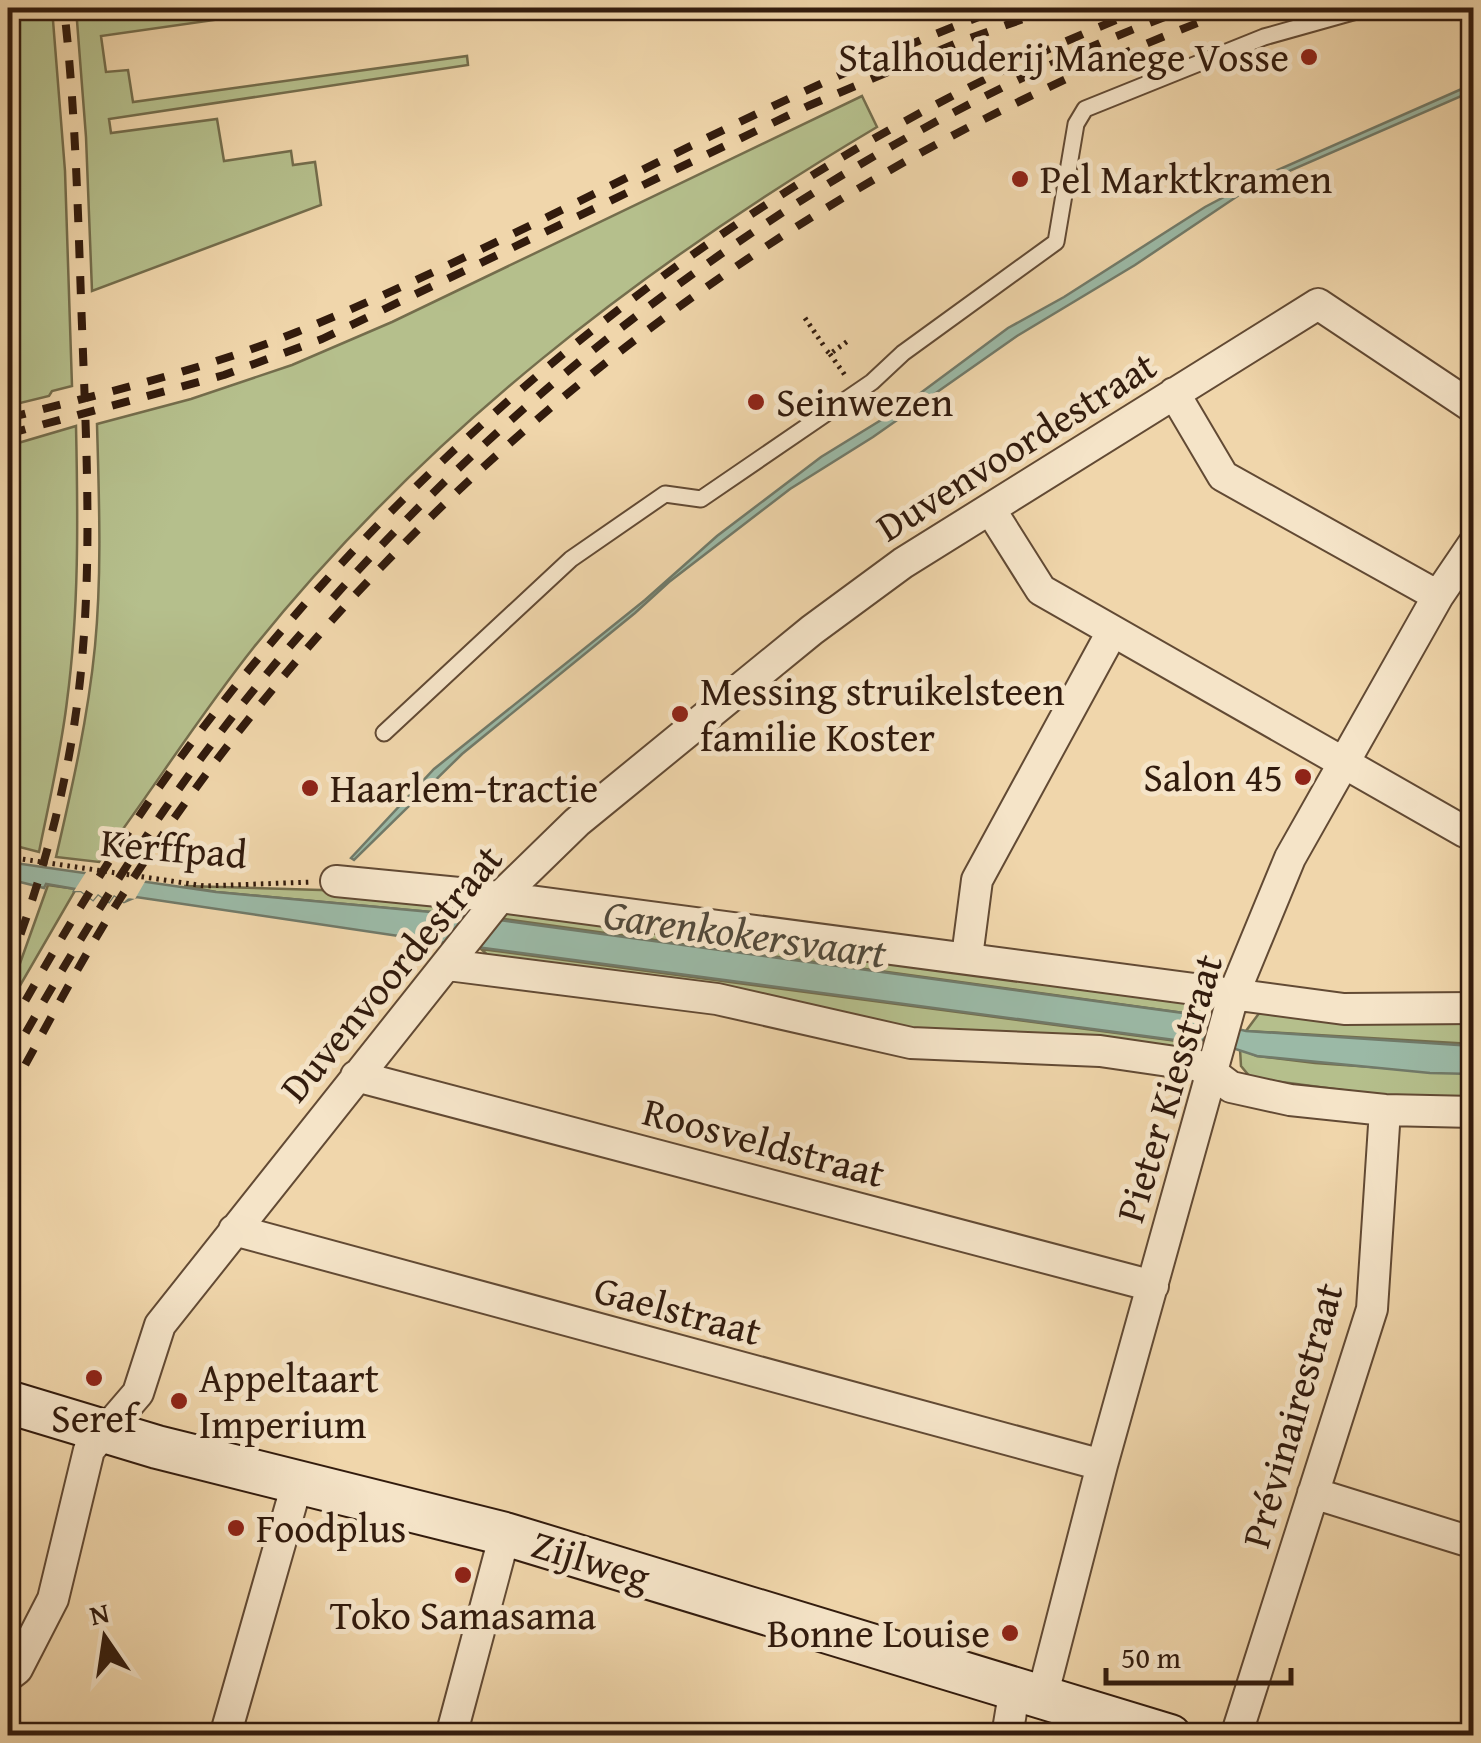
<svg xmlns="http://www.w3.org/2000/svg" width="1481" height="1743" font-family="'Gentium Book Plus',serif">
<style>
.green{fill:#b5bf8c;stroke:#746d4c;stroke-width:2.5}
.water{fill:#9bb9a6;stroke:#717a69;stroke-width:2.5}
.pier{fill:#f0d6ab}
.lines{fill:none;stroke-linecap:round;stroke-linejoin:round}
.lane-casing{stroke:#624a34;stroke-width:19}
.street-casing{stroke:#624a34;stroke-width:34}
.secondary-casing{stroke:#321b0d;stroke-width:46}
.path{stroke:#321b0d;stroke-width:5;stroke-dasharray:2.5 5;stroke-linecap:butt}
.lane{stroke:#f5e4c8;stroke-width:15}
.street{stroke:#f5e4c8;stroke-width:30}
.secondary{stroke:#f5e4c8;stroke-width:42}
.rail{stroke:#321b0d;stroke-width:8;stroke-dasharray:18 18;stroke-linecap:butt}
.poi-dot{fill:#8f2418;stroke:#f5e4c8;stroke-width:4}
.labels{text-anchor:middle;stroke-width:10;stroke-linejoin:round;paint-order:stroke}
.poi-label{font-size:40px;fill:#321b0d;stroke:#f5e4c8;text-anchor:start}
.street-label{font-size:40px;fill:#321b0d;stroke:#f5e4c8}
.water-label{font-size:42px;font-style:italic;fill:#524a3b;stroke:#f5e4c8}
</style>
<rect width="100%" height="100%" fill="#f0d6ab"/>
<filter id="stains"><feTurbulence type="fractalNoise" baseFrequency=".002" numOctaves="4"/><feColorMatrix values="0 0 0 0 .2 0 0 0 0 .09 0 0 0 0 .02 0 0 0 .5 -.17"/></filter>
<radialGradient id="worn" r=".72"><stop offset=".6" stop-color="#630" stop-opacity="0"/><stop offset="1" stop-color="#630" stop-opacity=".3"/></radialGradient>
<path class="green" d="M8,8H52L65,171L72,386L52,391L49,396L8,406V361L17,330L8,136Z
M76,8H298L101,36L106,72L128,70L133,102L467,56L468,65L109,119L111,133L217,119L224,161L291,151L293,165L315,162L321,205L92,291L86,137Z
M862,96L877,127C641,267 427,432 254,647C199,716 152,791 99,862L56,857C72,788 88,718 95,646C102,573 99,498 97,424L191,399L292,365L392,322Z
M76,426C78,518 79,611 67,701C61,752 49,802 39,852L8,844V446Z
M48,885L76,889L14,996L9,994Z
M184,886L321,890L461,903L463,915L216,892Z
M508,910L1209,1001L1205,1013L1209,1022L1205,1016L497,918Z
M481,949L1200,1044L1198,1052L904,1030L493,960Z
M1260,1012L1473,1022V1044L1246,1031Z
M1240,1049L1257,1056L1315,1063L1473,1074V1098L1380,1095L1251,1078L1241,1066Z"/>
<path class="water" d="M1473,84V91L1248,189L1135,265L1017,336L873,437L790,489L669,582L635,613L462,754L354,860L351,858L434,769L645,600L717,536L821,457L899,409L1008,328L1064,297L1205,207L1264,176Z
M8,136L17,346L8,361L10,344Z
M8,862L216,892L463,915L1205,1016L1209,1022L1246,1031L1473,1046V1074L1430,1073L1257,1056L1205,1039L1197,1043L439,942L136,897L124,902L114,895L109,902L98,894L93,900L81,891H74L75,889L46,884L44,888L8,879Z"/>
<path class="pier" d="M88,869L147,878L135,899L128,898L124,902L114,895L109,902L98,894L93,900L81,891H74Z"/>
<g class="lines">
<defs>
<path id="lane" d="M384,733L571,559L665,494L701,499L872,382L903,353L1056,242L1076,124L1085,109L1264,37L1367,8"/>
<path id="street" d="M1174,393L1223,476L1438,596
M990,509L1041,590L1465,832H1474
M336,881L500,897L1344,1009L1474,1008
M967,957L977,880L1112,632
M448,965L717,999L911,1043L1100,1051L1196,1065L1211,1072L1231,1087L1290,1100L1385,1110L1474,1112
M356,1076L1153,1286
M234,1230L1102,1465
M1313,1493L1474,1543
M8,1676L17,1669L53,1599L89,1450L138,1393L160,1325L500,897L577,822L812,630L903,563L1318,304L1474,408
M1042,1697L1102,1465L1233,996L1290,858L1438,596L1474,543
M225,1736L297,1484
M451,1736L505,1534
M1007,1736L1015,1688
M1236,1736L1372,1309L1385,1110"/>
<path id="secondary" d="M8,1402L157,1447L505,1534L1170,1736"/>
</defs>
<use href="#lane" class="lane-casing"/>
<use href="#street" class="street-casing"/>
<use href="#secondary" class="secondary-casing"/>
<path class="path" d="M805,318L826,349
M827,351L830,354L849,340
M830,354L847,378
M8,857L205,886L312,882
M1264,1732L1286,1736"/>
<use href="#lane" class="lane"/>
<use href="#street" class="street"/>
<use href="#secondary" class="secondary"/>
<path class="rail" d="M8,418C105,393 203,370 297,332C537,234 760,97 1003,8
M8,434L224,375L322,339L808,106L959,42L1054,8
M333,598C562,341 865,126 1189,8
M8,968C46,870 73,765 82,660C92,548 86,437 82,326C78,220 76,113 64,8
M8,1032C57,943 110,855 170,772C414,436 758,160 1146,8
M8,1064C95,909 188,761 306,628
M8,1096C46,1028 82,957 125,891C389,483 783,176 1237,8"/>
</g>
<g class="poi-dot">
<circle cx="1309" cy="57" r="10"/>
<circle cx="1020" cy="179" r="10"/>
<circle cx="756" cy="402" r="10"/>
<circle cx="680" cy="714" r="10"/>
<circle cx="1303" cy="777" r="10"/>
<circle cx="310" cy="788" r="10"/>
<circle cx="94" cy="1378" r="10"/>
<circle cx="179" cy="1401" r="10"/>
<circle cx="236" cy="1528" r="10"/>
<circle cx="463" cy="1575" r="10"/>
<circle cx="1010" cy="1633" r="10"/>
</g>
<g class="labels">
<g class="poi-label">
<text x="1289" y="71" text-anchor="end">Stalhouderij Manege Vosse</text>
<text x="1040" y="193">Pel Marktkramen</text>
<text x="776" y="416">Seinwezen</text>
<text x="700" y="705">Messing struikelsteen<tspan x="700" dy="46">familie Koster</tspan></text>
<text x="1283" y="791" text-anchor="end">Salon 45</text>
<text x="330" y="802">Haarlem-tractie</text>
<text x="199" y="1392">Appeltaart<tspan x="199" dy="46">Imperium</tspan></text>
<text x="94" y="1432" text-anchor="middle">Seref</text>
<text x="256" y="1542">Foodplus</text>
<text x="463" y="1629" text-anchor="middle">Toko Samasama</text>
<text x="990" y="1647" text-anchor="end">Bonne Louise</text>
</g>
<g class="street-label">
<text transform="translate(1016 446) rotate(-32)" y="14">Duvenvoordestraat</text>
<text transform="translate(174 848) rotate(5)" y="14">Kerffpad</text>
<text transform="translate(391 973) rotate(-50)" y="14">Duvenvoordestraat</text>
<text transform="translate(1169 1088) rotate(-73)" y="14">Pieter Kiesstraat</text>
<text transform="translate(764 1142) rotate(15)" y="14">Roosveldstraat</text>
<text transform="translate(678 1310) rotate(15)" y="14">Gaelstraat</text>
<text transform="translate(1292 1415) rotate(-74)" y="14">Prévinairestraat</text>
<text transform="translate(591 1560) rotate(17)" y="14">Zijlweg</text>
</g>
<g class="water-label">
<text transform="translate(745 933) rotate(8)" y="15">Garenkokersvaart</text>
</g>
</g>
<rect width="1481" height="1743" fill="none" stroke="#f0d6ab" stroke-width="40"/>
<rect x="10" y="10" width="1461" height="1723" fill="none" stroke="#321b0d" stroke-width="5"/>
<rect x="20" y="20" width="1441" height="1703" fill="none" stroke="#321b0d" stroke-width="2.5"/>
<g transform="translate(105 1638) rotate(347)" stroke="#f5e4c8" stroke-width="8" paint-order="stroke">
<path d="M0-8L18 38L0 25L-18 38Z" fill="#321b0d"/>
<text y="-15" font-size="28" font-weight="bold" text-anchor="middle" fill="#321b0d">N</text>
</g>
<path d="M1106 1668v15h185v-15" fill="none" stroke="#321b0d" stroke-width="5"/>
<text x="1121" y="1668" font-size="30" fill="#321b0d" stroke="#f5e4c8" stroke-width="8" paint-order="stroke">50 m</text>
<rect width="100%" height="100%" filter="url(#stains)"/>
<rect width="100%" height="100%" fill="url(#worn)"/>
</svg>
